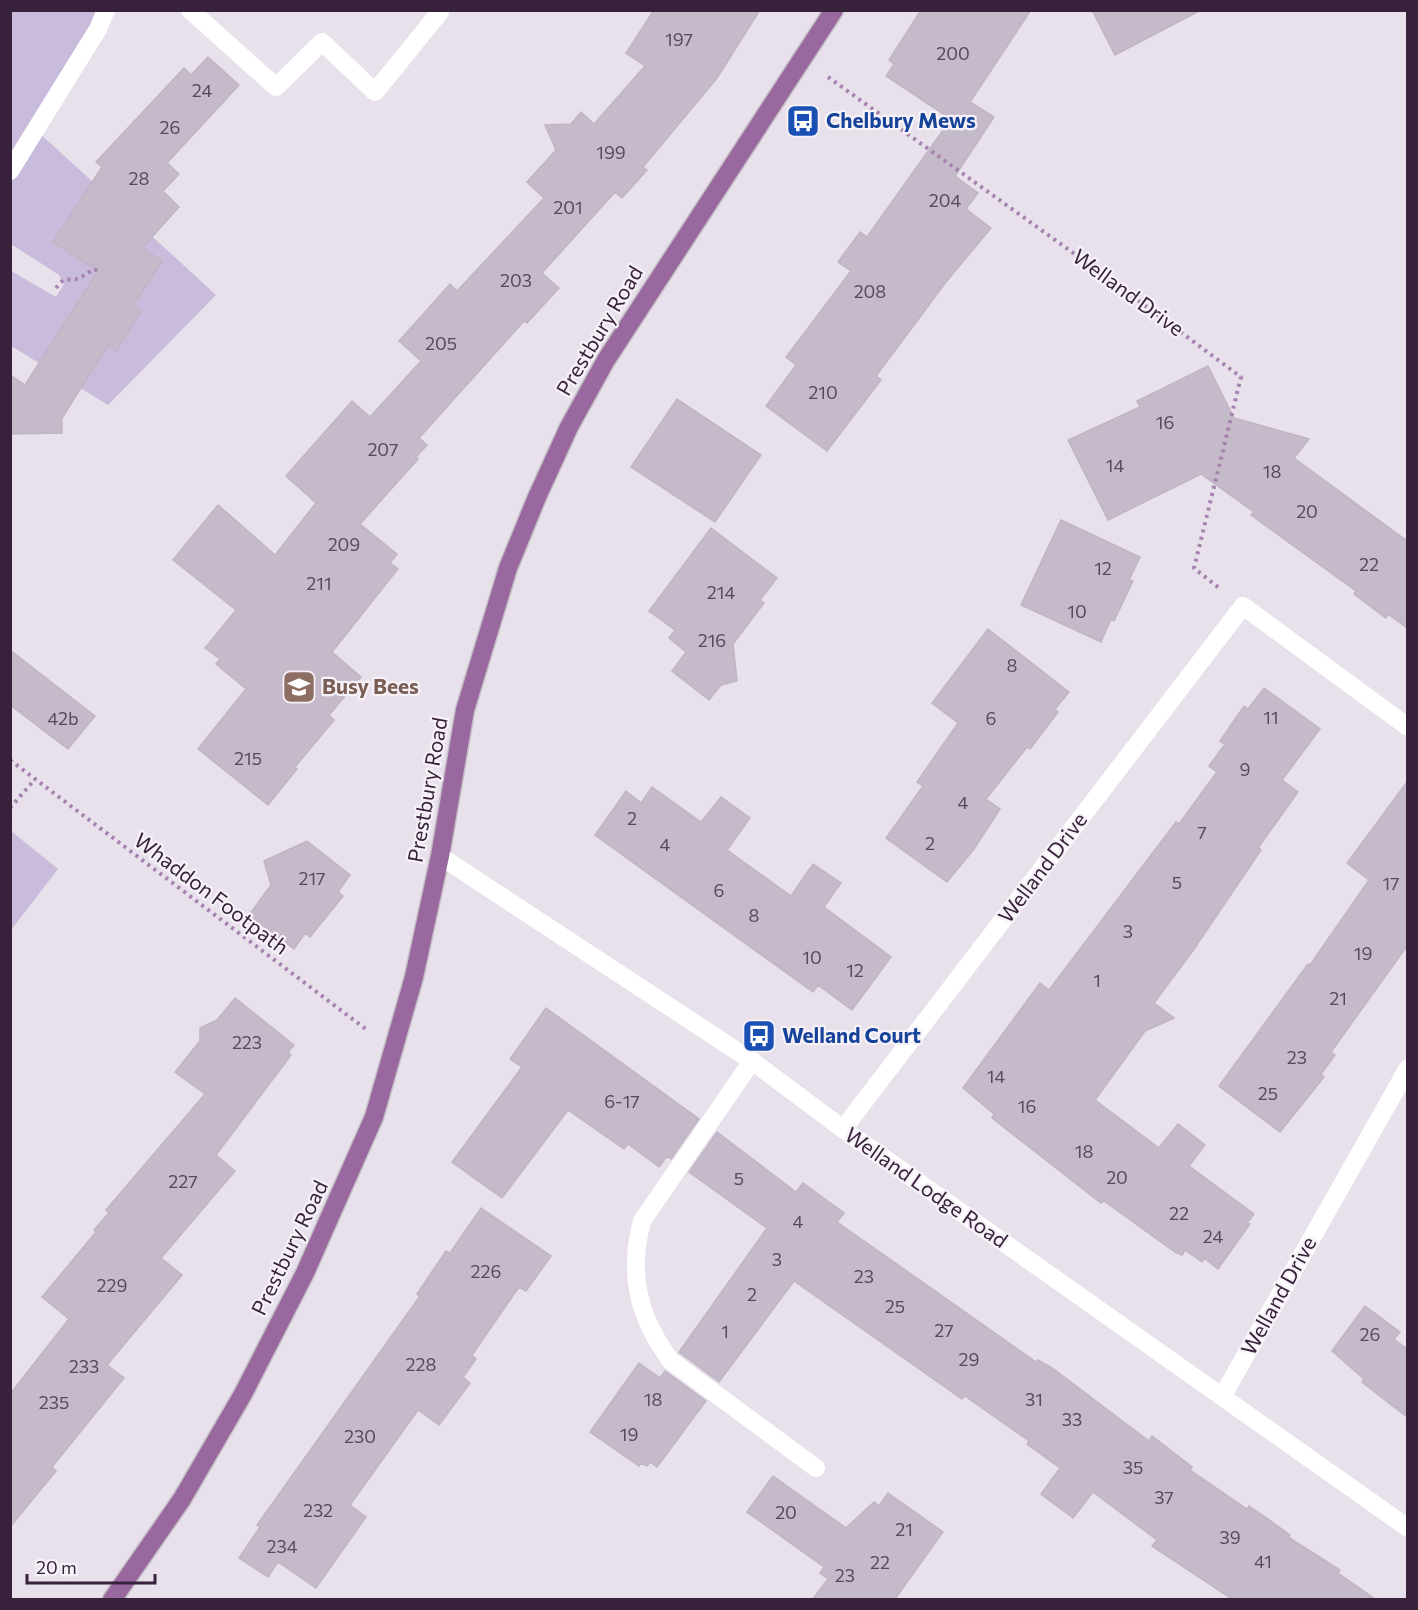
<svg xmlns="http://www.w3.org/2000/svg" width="1418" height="1610" font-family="Commissioner,sans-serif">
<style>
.green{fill:#c8bbdc}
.building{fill:#c5bac9;stroke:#c0b4c5;stroke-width:1.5}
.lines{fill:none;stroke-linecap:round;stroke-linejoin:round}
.major-casing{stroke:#c3bdc4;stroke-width:21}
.path{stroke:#a683ae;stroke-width:4;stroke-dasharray:3 4.5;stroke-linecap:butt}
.minor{stroke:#fff;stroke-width:18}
.major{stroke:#98689f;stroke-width:18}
.labels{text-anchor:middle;stroke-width:4.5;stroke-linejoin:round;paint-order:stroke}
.number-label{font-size:18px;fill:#5b485e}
.transit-label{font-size:21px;font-weight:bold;fill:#164399;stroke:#f6f2f8;text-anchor:start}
.street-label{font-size:21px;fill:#38223b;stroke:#f6f2f8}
.education-label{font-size:21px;font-weight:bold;fill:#785e54;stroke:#f6f2f8;text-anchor:start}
</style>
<rect width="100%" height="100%" fill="#e8e1eb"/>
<path class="green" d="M10,11H106L36,130L216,295L108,405L11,346V271L56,297L64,284L59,275L11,244Z
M11,831L58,869L11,930Z"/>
<path class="building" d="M654,10H760L717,78L643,167L647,170L622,198L615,192L542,273L559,288L527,323L524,321L419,438L427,445L416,457L418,459L360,524L397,554L390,563L398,569L332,652L361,677L329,715L334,720L295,767L297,769L268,805L198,749L246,689L216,664L220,659L205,648L236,610L173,560L218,505L275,555L316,503L286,476L352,401L370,417L421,361L399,341L450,284L457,291L544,198L527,182L556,150L545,125L571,124L581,112L594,124L645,66L626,53Z
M921,10H1031L970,102L994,117L955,176L978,193L966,209L991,228L946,282L876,376L881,380L827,451L766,406L796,365L786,357L851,271L838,262L860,232L867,237L951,119L886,76L894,64L889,60Z
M1092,10H1201L1115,55Z
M208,57L239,85L167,163L179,174L163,191L179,207L142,248L162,261L133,306L141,311L116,351L108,345L62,418V433L10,434V375L25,385L98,271L53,242L102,167L96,162L184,68L191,75Z
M1208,366L1234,418L1309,439L1294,458L1407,541V628L1388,614L1386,618L1354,594L1356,591L1251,515L1254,512L1201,474L1108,520L1068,440L1140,407L1137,401Z
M677,399L761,455L715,522L631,467Z
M1061,520L1140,557L1129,580L1133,581L1114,621L1111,619L1101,642L1021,605Z
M711,528L777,578L760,600L764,603L733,644L737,681L721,685L709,700L672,671L686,652L669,638L675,630L649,611Z
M988,629L1069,692L1055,709L1058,712L1030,749L1027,747L986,799L1000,809L974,849L947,882L886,838L923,786L917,782L958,723L932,703Z
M10,650L95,716L68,749L10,705Z
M1264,688L1320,729L1282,780L1298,792L1258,848L1261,850L1192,952L1154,1003L1174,1018L1145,1031L1095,1100L1159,1148L1178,1124L1205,1145L1189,1166L1254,1214L1247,1223L1250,1224L1218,1269L1204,1258L1202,1262L1185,1250L1182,1255L1175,1252L1104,1201L1101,1203L992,1118L994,1114L963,1088L1040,983L1049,990L1176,822L1179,824L1217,772L1209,766L1225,744L1220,741L1244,706L1248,709Z
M1407,782V946L1331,1052L1335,1055L1321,1074L1324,1077L1280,1132L1219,1086L1308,964L1310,965L1369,880L1347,863Z
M652,787L701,822L721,797L750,818L727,850L791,896L813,864L841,883L824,907L891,957L852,1010L818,985L813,992L595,835L626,791L641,803Z
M307,841L350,875L338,892L343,896L310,937L305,933L294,949L249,915L271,885L264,861Z
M235,998L294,1045L288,1052L291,1055L216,1155L235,1171L161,1258L182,1275L107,1365L124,1378L52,1467L56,1471L10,1527V1394L69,1319L42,1297L96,1232L94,1230L109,1213L106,1210L205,1094L175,1072L200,1041V1028L217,1020Z
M546,1008L699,1119L671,1159L667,1156L659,1167L628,1144L624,1149L568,1110L502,1198L452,1162L522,1067L510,1059Z
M717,1132L796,1192L803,1183L844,1213L837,1222L1036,1362L1038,1360L1052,1368L1149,1441L1152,1436L1192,1467L1190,1470L1247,1509L1249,1506L1268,1519L1290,1535L1288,1537L1340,1570L1338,1573L1375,1599H1232L1152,1546L1157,1540L1093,1492L1073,1518L1041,1494L1060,1468L1027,1444L1029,1441L965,1396L962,1399L794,1281L719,1382L679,1352L767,1228L689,1172Z
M481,1208L551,1256L526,1291L519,1287L472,1355L476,1359L463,1377L470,1383L439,1425L418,1410L350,1505L366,1517L316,1588L278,1562L268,1577L239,1558L260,1527L257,1525L420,1296L417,1294L446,1251L450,1253Z
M1365,1306L1400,1332L1394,1339L1407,1349V1417L1362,1382L1364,1379L1332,1351Z
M639,1363L660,1378L665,1371L706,1401L657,1467L650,1462L647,1466L641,1463L639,1466L590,1432Z
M773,1476L846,1528L874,1502L879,1506L888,1493L943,1532L895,1599H813L828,1579L820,1573L824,1567L747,1512Z"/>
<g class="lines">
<defs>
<path id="major" d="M112,1600L182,1499L243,1394L305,1273L374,1117L414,977L440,856L465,710L508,568L537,497L569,427L606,360L834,10"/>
</defs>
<use href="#major" class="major-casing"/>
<path class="path" d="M828,77L1104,275L1241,377L1194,568L1219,588
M56,288L63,280L78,279L94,269L98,271
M10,760L367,1030
M10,808L35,779"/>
<path class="minor" d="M190,10L276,87L322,42L375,92L440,12
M10,171L98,29L106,10
M440,856L752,1061L843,1129L1408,1528
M752,1061L642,1221C628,1274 638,1317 671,1361L816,1468
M843,1129L1243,606L1408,727
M1222,1397L1408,1068"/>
<use href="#major" class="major"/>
</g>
<defs>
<symbol id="bus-square" viewBox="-11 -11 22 22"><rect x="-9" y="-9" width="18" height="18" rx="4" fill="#1a4fb4" stroke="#f6f2f8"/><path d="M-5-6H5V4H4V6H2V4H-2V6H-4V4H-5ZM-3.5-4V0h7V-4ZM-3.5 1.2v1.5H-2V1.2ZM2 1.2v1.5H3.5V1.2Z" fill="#fff"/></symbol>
<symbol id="school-square" viewBox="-11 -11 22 22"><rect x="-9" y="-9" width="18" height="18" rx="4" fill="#8d6e63" stroke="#f6f2f8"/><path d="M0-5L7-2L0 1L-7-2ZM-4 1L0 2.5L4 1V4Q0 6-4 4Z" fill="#fff"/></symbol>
</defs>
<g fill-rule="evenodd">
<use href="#bus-square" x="784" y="102" width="38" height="38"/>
<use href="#school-square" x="280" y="668" width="38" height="38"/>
<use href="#bus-square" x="740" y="1017" width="38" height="38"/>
</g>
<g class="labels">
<g class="number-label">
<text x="679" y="46">197</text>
<text x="953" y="60">200</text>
<text x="202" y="97">24</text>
<text x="170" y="134">26</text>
<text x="611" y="159">199</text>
<text x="139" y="185">28</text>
<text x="945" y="207">204</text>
<text x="568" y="214">201</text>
<text x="516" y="287">203</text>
<text x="870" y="298">208</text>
<text x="441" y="350">205</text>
<text x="823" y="399">210</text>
<text x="1165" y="429">16</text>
<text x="383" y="456">207</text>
<text x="1115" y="472">14</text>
<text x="1272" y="478">18</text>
<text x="1307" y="518">20</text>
<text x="344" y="551">209</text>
<text x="1369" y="571">22</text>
<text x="1103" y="575">12</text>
<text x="319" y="590">211</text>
<text x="721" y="599">214</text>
<text x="1077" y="618">10</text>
<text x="712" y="647">216</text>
<text x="1012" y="672">8</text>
<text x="1271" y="724">11</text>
<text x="63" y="725">42b</text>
<text x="991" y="725">6</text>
<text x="248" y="765">215</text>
<text x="1245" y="776">9</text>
<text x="963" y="809">4</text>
<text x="632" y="825">2</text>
<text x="1202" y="839">7</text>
<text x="930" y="850">2</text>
<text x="665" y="851">4</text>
<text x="312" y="885">217</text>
<text x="1177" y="889">5</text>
<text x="1391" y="890">17</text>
<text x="719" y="897">6</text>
<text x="754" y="922">8</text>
<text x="1128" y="938">3</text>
<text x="1363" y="960">19</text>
<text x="812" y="964">10</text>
<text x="855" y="977">12</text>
<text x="1097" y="987">1</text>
<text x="1338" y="1005">21</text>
<text x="247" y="1049">223</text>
<text x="1297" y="1064">23</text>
<text x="996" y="1083">14</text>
<text x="1268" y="1100">25</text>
<text x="622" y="1108">6-17</text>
<text x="1027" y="1113">16</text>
<text x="1084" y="1158">18</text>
<text x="1117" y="1184">20</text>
<text x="739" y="1185">5</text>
<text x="183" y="1188">227</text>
<text x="1179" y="1220">22</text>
<text x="798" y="1228">4</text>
<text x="1213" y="1243">24</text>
<text x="777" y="1266">3</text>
<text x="486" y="1278">226</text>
<text x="864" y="1283">23</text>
<text x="112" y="1292">229</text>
<text x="752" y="1301">2</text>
<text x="895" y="1313">25</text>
<text x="944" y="1337">27</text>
<text x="725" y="1338">1</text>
<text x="1370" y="1341">26</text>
<text x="969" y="1366">29</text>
<text x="421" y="1371">228</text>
<text x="84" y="1373">233</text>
<text x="653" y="1406">18</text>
<text x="1034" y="1406">31</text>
<text x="54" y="1409">235</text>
<text x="1072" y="1426">33</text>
<text x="629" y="1441">19</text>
<text x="360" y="1443">230</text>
<text x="1133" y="1474">35</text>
<text x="1164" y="1504">37</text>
<text x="318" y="1517">232</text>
<text x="786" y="1519">20</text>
<text x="904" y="1536">21</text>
<text x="1230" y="1544">39</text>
<text x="282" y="1553">234</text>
<text x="1263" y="1568">41</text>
<text x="880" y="1569">22</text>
<text x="845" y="1582">23</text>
</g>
<g class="transit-label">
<text x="826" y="128">Chelbury Mews</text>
<text x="782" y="1043">Welland Court</text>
</g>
<g class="street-label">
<text transform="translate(1128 293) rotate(36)" y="7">Welland Drive</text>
<text transform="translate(600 331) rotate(-59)" y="7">Prestbury Road</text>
<text transform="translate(428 790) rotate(-80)" y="7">Prestbury Road</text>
<text transform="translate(1043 868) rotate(-53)" y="7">Welland Drive</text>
<text transform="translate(211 894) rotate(37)" y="7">Whaddon Footpath</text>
<text transform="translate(926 1188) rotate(35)" y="7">Welland Lodge Road</text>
<text transform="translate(290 1248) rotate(-64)" y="7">Prestbury Road</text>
<text transform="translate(1279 1296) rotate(-61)" y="7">Welland Drive</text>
</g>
<g class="education-label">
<text x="322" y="694">Busy Bees</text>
</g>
</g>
<rect width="1418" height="1610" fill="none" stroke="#38223b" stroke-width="24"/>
<path d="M27 1574v9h128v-9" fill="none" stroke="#38223b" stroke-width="3"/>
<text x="36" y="1574" font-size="18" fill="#38223b" stroke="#f6f2f8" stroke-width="4.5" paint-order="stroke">20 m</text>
</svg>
